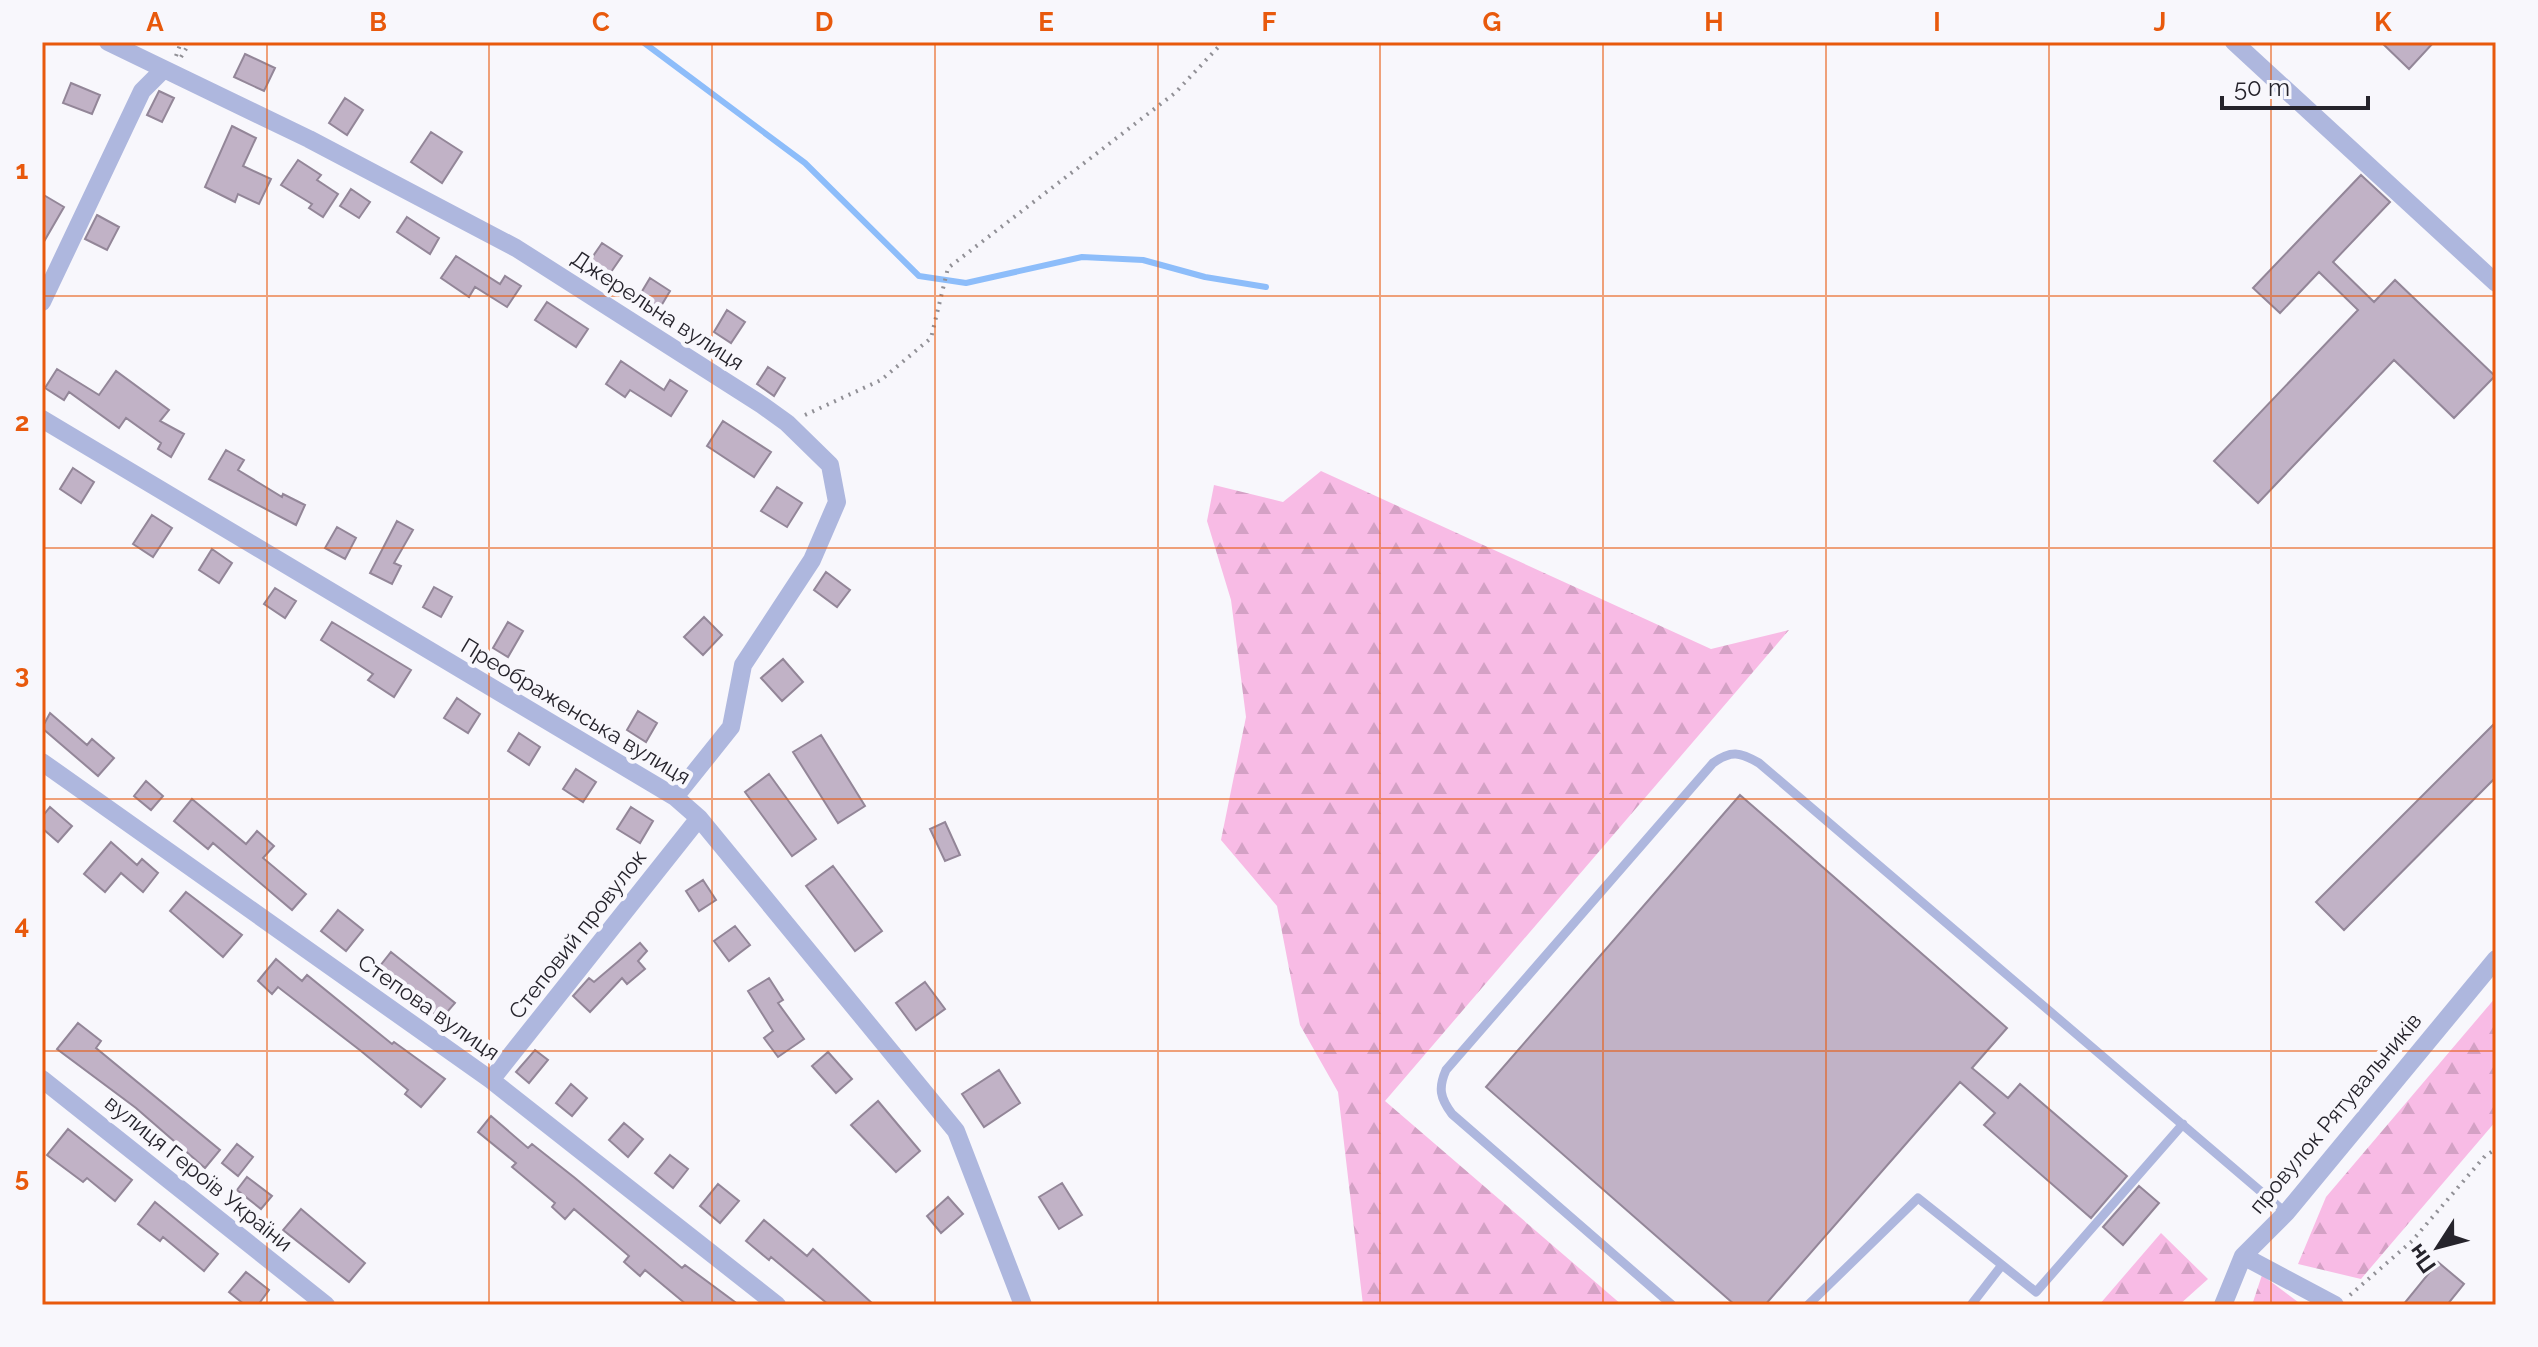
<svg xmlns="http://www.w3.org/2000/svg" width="2538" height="1347" font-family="Raleway,sans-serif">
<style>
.forest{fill:url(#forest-firs)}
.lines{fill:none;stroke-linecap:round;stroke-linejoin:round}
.stream{stroke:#8dbdfa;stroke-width:6}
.building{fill:#c1b2c6;stroke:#938698;stroke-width:2}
.path{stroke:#919096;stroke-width:4;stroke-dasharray:2 6;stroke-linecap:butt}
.service{stroke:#aeb7de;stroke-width:9}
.minor{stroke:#aeb7de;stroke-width:18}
.grid{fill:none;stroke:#e8590c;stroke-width:2;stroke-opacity:0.55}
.labels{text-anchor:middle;stroke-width:8;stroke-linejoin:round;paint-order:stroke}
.street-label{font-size:22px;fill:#26242c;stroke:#f8f7fc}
.neatline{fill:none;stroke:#e8590c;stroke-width:3}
.grid-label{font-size:26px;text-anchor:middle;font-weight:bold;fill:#e8590c}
</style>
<defs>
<pattern id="forest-firs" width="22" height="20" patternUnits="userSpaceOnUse" patternTransform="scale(2)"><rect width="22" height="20" fill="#f8bbe5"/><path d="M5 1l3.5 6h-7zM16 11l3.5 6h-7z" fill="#d4a1c5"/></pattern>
</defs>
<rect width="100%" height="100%" fill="#f8f7fc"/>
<path class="forest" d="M1321,471L1711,649L1789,630L1385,1101L1622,1305H1363L1338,1092L1300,1025L1277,906L1221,840L1246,717L1231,600L1207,521L1214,485L1283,502Z
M2496,997V1121L2361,1279L2298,1264L2326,1197Z
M2161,1233L2208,1279L2179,1305H2099Z
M2262,1275L2302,1305H2252Z"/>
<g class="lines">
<path class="stream" d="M643,42L805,163L919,276L966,283L1082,257L1143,260L1205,277L1266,287"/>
</g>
<path class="building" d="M2381,42H2434L2409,69Z
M245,54L275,68L264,91L234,77Z
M71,83L100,95L92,114L63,103Z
M159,91L174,98L162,122L147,115Z
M345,98L363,110L347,135L329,123Z
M232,126L256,138L243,166L271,179L259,204L238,194L235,202L205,187Z
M431,132L462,152L442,183L411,162Z
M298,160L321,175L317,180L338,194L323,217L309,208L312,204L281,185Z
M2361,175L2390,202L2333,262L2374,302L2395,280L2495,376L2454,418L2394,360L2258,503L2214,461L2358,310L2319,272L2280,313L2253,288Z
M351,189L370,202L359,218L340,206Z
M42,194L64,207L42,245Z
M97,215L119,227L107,250L85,239Z
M407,217L439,238L430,254L397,232Z
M602,243L622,256L609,275L589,262Z
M456,256L500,284L505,276L521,286L507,307L475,287L469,297L441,278Z
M650,278L670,291L658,311L638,298Z
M547,302L588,329L576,347L535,320Z
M727,310L745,322L731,343L714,332Z
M621,361L664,390L670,380L687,391L671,416L630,390L625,397L606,384Z
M768,367L785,378L774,396L757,384Z
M57,369L99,395L116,371L169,410L160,421L184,434L171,457L158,449L161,443L126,418L119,428L69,392L64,400L45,388Z
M723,421L771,452L754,477L707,446Z
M226,450L244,460L238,470L282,497L283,494L305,505L296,525L209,479Z
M73,468L94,482L81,503L60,489Z
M777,487L802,503L787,527L761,511Z
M152,515L172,528L153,557L133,544Z
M397,521L413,530L394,563L401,566L392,584L370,573Z
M337,527L356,538L345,559L325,548Z
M212,549L232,563L219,583L199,570Z
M826,572L850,590L837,607L814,590Z
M434,587L452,597L441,617L423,607Z
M275,588L296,601L285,618L264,604Z
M704,617L722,635L703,655L684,637Z
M332,622L411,670L394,697L368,680L373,674L321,640Z
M508,622L523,631L508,657L493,648Z
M783,659L803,682L782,701L761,678Z
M457,698L480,714L468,733L444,718Z
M638,711L657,723L646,742L627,730Z
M50,713L87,745L92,739L114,758L98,776L42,728Z
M2496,722V777L2344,930L2316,902Z
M519,733L540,747L529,765L508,751Z
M821,735L865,806L838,823L793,752Z
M576,769L596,782L583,802L563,789Z
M769,774L816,839L792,856L745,792Z
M146,781L163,796L151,810L134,796Z
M1740,795L2007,1028L1972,1068L2008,1098L2020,1084L2127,1176L2091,1218L1984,1125L1995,1113L1960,1082L1765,1305H1735L1486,1087Z
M192,799L246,844L257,831L274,846L263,858L306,894L292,910L213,843L208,849L174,821Z
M50,807L72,826L58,842L42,828V817Z
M631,807L653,821L640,843L617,829Z
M945,822L960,855L945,861L930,829Z
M111,842L137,865L142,859L158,873L143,892L121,873L105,892L84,874Z
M833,866L882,931L855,951L806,886Z
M703,880L716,900L699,911L686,891Z
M186,892L242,935L223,957L170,911Z
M338,910L363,930L346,951L321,931Z
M735,926L750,945L729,961L714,941Z
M640,943L647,951L638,961L645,969L627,984L622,978L590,1012L573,996L589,978L594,982Z
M391,952L455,1003L441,1019L401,986L398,989L376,971Z
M276,959L302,981L307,975L392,1044L394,1042L445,1079L421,1107L405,1094L408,1090L361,1051L278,987L272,994L258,981Z
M769,978L783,1000L778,1003L804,1039L778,1057L764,1038L773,1031L748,991Z
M925,982L945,1009L916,1030L896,1003Z
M78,1023L101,1041L96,1048L220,1150L205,1168L136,1108L57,1049Z
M535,1050L548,1060L529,1083L516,1072Z
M828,1052L852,1079L836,1093L812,1066Z
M999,1070L1020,1103L984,1127L962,1094Z
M571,1084L587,1098L572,1116L556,1103Z
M878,1101L920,1151L896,1172L851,1125Z
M491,1116L528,1148L532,1144L575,1178L682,1268L685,1265L739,1305H687L645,1270L640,1276L624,1262L629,1256L574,1209L565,1219L552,1207L555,1203L512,1167L516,1163L478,1132Z
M624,1123L643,1139L628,1157L609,1140Z
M68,1129L132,1180L115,1201L87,1178L83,1182L47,1155Z
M237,1144L253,1157L238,1176L222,1163Z
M670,1155L688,1169L673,1188L655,1173Z
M247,1177L272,1196L261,1209L237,1190Z
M1062,1183L1082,1215L1059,1229L1039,1197Z
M718,1184L739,1201L720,1223L700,1206Z
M2139,1186L2159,1203L2123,1245L2103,1227Z
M948,1197L963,1214L941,1233L927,1216Z
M155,1202L218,1254L204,1271L163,1237L160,1241L138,1224Z
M301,1209L365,1263L349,1282L283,1230Z
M764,1220L807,1256L813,1249L874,1305H829L771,1257L769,1260L746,1241Z
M2438,1262L2464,1284L2447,1305H2403Z
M246,1272L269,1290L258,1305H245L229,1292Z"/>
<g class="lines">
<path class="path" d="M176,56L181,42
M181,57L190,42
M805,415L881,380L931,338L948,268L1175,93L1223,42
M2350,1295L2412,1241L2485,1156L2496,1149"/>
<path class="service" d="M1672,1305L1452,1114C1440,1098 1438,1088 1446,1070L1713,763C1731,750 1740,752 1759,763L2286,1213
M1808,1305L1918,1198L2036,1292L2183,1124
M1971,1305L2002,1265"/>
<path class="minor" d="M108,42L309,139L516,248L762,405L787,423L830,465L837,502L812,560L743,665L731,727L675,797
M2234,42L2496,283
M42,302L142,91L163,70
M42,419L675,797L699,818L956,1131L1023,1305
M42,762L491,1080L777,1305
M42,1079L326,1305
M491,1080L699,818
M2243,1256L2335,1305
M2223,1305L2243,1256L2286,1213L2496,959"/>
</g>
<path class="grid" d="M267,42V1305M489,42V1305M712,42V1305M935,42V1305M1158,42V1305M1380,42V1305M1603,42V1305M1826,42V1305M2049,42V1305M2271,42V1305M42,296H2496M42,548H2496M42,799H2496M42,1051H2496"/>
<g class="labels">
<g class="street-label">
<text transform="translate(658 310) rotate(33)" y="8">Джерельна вулиця</text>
<text transform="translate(576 711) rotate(31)" y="8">Преображенська вулиця</text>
<text transform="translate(577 934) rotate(-52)" y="8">Степовий провулок</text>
<text transform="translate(429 1007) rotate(35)" y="8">Степова вулиця</text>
<text transform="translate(2335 1113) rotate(-50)" y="8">провулок Рятувальників</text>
<text transform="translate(199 1173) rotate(39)" y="8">вулиця Героїв України</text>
</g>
</g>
<rect width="2538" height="1347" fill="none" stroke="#f8f7fc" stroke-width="88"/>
<g transform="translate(2438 1247) rotate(234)" stroke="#f8f7fc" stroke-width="6" paint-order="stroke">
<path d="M0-6L14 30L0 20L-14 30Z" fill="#26242c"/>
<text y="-12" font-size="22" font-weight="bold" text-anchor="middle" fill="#26242c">Пн</text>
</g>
<path d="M2222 96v12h146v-12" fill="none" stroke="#26242c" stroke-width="4"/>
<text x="2234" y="96" font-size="24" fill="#26242c" stroke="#f8f7fc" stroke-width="6" paint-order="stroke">50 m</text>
<rect x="44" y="44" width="2450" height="1259" class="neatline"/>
<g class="grid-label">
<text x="155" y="31">A</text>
<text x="378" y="31">B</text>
<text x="601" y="31">C</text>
<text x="824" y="31">D</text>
<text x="1046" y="31">E</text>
<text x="1269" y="31">F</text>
<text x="1492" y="31">G</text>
<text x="1714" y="31">H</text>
<text x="1937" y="31">I</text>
<text x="2160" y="31">J</text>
<text x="2383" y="31">K</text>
<text x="22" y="179">1</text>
<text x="22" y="431">2</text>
<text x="22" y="683">3</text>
<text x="22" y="934">4</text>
<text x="22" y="1186">5</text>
</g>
</svg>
